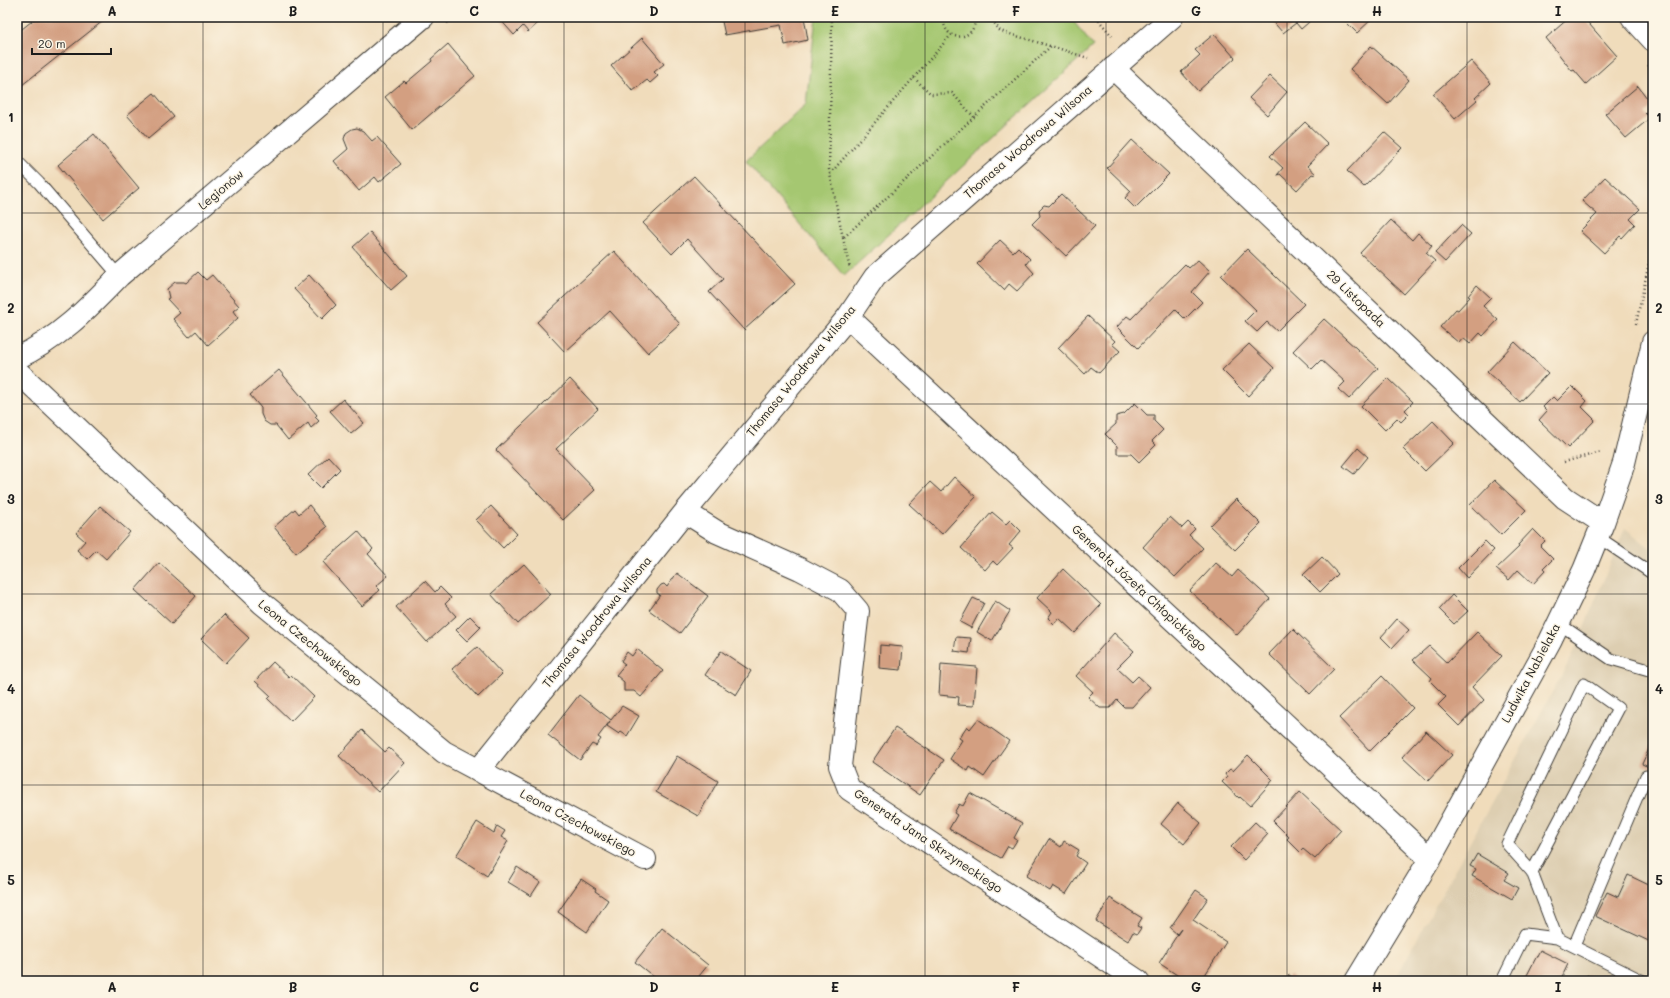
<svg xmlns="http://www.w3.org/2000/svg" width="1670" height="998" font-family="Mali,sans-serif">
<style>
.built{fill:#ddceb1}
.green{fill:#a5c771;stroke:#607246}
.building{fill:#d39f81}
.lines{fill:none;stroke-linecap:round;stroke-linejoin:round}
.lane-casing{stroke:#3c3934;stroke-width:13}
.street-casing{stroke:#3c3934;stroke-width:24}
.path{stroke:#3c3934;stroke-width:2.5;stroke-dasharray:1 3;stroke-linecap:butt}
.lane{stroke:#fff;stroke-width:11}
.street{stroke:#fff;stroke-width:22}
.grid{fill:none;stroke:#1c1c1c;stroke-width:1;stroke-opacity:0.55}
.labels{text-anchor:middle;stroke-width:3;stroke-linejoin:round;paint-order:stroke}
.street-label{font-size:12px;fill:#1c1c1c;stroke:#fcf5e5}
.neatline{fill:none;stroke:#1c1c1c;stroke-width:1.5}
.grid-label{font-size:13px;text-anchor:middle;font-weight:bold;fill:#1c1c1c}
</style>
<rect width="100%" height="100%" fill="#fcf5e5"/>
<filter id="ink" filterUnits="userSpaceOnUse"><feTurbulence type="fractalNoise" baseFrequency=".025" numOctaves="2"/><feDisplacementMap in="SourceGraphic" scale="8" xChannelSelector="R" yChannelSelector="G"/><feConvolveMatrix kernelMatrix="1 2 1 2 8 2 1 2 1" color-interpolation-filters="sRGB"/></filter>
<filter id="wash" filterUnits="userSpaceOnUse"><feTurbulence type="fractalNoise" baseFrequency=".012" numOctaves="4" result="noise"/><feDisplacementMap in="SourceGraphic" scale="16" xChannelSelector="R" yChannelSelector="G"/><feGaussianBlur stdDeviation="0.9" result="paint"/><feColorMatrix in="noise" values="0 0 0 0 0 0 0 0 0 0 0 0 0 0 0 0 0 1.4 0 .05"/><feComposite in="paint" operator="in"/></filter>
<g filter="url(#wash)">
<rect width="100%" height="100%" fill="#f0dcbb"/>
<path class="built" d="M1625,528L1653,550V981H1394L1572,656Z"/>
<path class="green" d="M816,17H1070L1093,46L844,276L746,161L806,104Z"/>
<g id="blocks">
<path class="building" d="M37,17H108L17,89V33Z
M498,17H534L533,18L538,23L528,32L523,26L514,35Z
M721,17H804L808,40L785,45L781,25L725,35Z
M1269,17H1308L1306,18L1309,22L1301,29L1296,23L1283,33Z
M1341,17H1371L1373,18L1357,33Z
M1570,17H1583L1617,56L1586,84L1574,70L1572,71L1546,38Z
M1214,34L1235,58L1198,91L1181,72L1200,55L1195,50Z
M642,38L664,64L654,72L658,76L650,83L647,80L633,91L611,66Z
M448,44L475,76L412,130L385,97L404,81L406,83L432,61L431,59Z
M1371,46L1409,80L1388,104L1350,69Z
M1471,61L1491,83L1475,98L1477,100L1455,119L1433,94Z
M1270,76L1287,92L1267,115L1249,98Z
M1638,86L1653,106L1645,113L1650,118L1626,138L1605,114Z
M154,93L174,117L148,139L127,115Z
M1305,122L1328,144L1307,166L1316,174L1315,175L1312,174L1297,190L1280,174L1277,175L1283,168L1270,156Z
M357,128L363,131L372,141L377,137L401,164L379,182L375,177L359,191L334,161L348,149L344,139L346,133L352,129Z
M1384,132L1402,148L1364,187L1347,171Z
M94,134L139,188L103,219L58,165Z
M1132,140L1169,174L1135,208L1125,198L1131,191L1107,168Z
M694,176L795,284L744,330L709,292L723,279L687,239L672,254L643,223Z
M1605,177L1640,209L1630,219L1635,224L1622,238L1620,236L1604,253L1580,231L1597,214L1582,201Z
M1061,194L1095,226L1066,256L1032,224L1040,216L1039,210L1044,205L1049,206Z
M1391,220L1412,240L1418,233L1432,246L1426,253L1435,261L1404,294L1360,253Z
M1461,225L1471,234L1445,262L1435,253Z
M370,232L407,276L391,290L353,247Z
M1000,240L1013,252L1018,247L1030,259L1026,264L1034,273L1017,291L1009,284L1004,290L977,264Z
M1247,249L1304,304L1277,331L1267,322L1257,332L1245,321L1256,310L1221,276Z
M614,251L680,324L648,353L610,311L565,352L537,322Z
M1198,260L1210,271L1192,292L1202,302L1185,319L1175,309L1138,348L1117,327L1127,316L1131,319L1185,264L1189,268Z
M198,272L206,280L212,275L239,306L233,311L238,318L208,345L196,331L189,337L173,319L180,313L167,299L169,298L167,289L175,282H184L186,283Z
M309,275L336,305L322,319L294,289Z
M1477,285L1491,298L1483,306L1498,320L1483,336L1480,333L1470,344L1463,338L1459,343L1440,327L1456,309L1458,310L1470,297L1468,296Z
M1088,316L1115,341L1112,344L1120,351L1099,373L1091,367L1085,374L1058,348Z
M1324,319L1378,368L1349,399L1338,389L1345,382L1321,360L1312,369L1293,351Z
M1515,342L1548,373L1520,402L1487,372Z
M1249,344L1274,368L1248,396L1222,370Z
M279,370L317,415L315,417L319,421L311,428L308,423L288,440L276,425H270L264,421L261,414V408L250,395Z
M1388,378L1413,402L1405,410L1409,414L1401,422L1397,418L1385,430L1361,406Z
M570,379L598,409L556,449L595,490L563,520L496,450Z
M1572,386L1587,401L1582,407L1595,420L1568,448L1539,420L1547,411L1543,407L1553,397L1557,401Z
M343,399L364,423L351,434L330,411Z
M1135,403L1147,415H1154V421L1163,430L1152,441L1156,445L1139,462L1131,454H1117V446L1105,434L1116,424V416L1124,414Z
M1433,421L1454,443L1425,471L1403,449Z
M1358,448L1368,457L1354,474L1343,466Z
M328,456L340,469L321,488L308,475Z
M954,477L976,497L942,534L909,504L930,482L941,492Z
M1494,480L1526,510L1501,535L1470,505Z
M1236,499L1261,524L1235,550L1210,526Z
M309,505L327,527L296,553L274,527L295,509L299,514Z
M100,506L130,532L106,559L96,550L87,559L77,550L85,541L76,533Z
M491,506L517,534L503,548L476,520Z
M992,512L1006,524L1010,520L1021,531L1009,545L1013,548L997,565L993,561L985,570L961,548Z
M1170,517L1182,528L1188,522L1195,529L1189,535L1203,548L1175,577L1143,547Z
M1533,529L1545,541L1540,546L1553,559L1543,569L1545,571L1533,584L1518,570L1509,580L1496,569L1519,547L1518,545Z
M358,531L373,549L368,554L388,576L376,586L380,590L362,606L323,562Z
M1485,541L1494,550L1467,578L1458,568Z
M1322,557L1338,574L1320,592L1303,575Z
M159,563L196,596L172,624L135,590Z
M1216,563L1232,577L1238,570L1270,599L1237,635L1190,591Z
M524,564L551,594L518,624L491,594Z
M1063,569L1101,605L1075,633L1059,618L1054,624L1048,618L1052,612L1037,598Z
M677,573L708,596L680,633L649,610L660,595L657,593V590L661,585L664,584L667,587Z
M425,581L435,592L440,587L451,598L445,604L456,616L427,642L396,607Z
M1452,595L1468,611L1454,624L1439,609Z
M973,598L984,603L971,628L960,622Z
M995,601L1010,611L992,641L977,632Z
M224,615L249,638L226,663L201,639Z
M470,616L481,627L467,641L456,630Z
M1397,619L1409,630L1392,648L1381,637Z
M1293,629L1334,669L1310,694L1269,654Z
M1477,632L1502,656L1472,687L1484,700L1459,726L1438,705L1446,697L1430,681L1432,678L1413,660L1429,646L1447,663Z
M1114,633L1134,651L1117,668L1132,682L1138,676L1150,687L1132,707H1124L1117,700L1110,708H1100L1088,697L1093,692L1076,676Z
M956,637L971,638L969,653L954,651Z
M880,645L903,647L901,670L879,668Z
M477,647L502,674L478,697L452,669Z
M637,649L663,671L641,697L634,691H624V682L616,675L625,664L621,661L627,652L632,656Z
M721,651L751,671L736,695L705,675Z
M273,662L289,677L291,675L314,697L291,721L268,699L271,696L255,681Z
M941,664L977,667L974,706L958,705L959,697L939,695Z
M1382,676L1413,708L1370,751L1339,718Z
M579,695L611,720L622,706L639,716L627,736L621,732L619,734L607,726L610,721L598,737L601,739L596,746L592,744L580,760L548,735Z
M978,719L1009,741L984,777L970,767L968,771L950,759L962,740L959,738L967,726L970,729Z
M895,728L944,760L920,795L872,762Z
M362,730L385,752L389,748L405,763L378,792L339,756Z
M1426,731L1452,755L1428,781L1402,757Z
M1653,740V769L1642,764Z
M1248,755L1273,780L1250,806L1240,797L1239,798L1222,782L1227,777L1225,774L1230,769L1233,771Z
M677,756L718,781L698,816L656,792Z
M1300,792L1341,830L1315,859L1303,849L1300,852L1287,839L1289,837L1273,821Z
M970,793L1022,823L1014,838L1017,840L1012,848L1008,846L1001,858L949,829L957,815L954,813L959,804L963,806Z
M1178,803L1201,823L1184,844L1161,824Z
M477,822L494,833L497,826L505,831L501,837L508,841L487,876L456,856Z
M1255,822L1268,834L1244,860L1231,847Z
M1049,839L1061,847L1064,841L1079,850L1076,856L1086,863L1066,894L1053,886L1050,891L1026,876Z
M1477,854L1509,873L1504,880L1518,888L1512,899L1472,876L1476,869L1470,866Z
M517,867L540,882L531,896L508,882Z
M1628,875L1653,887V943L1595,916L1607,892L1618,897Z
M581,879L596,889L595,891L608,900L587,932L558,912Z
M1196,890L1208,898L1193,920L1226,942L1201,981H1186L1159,963L1181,929L1177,934L1170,928Z
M1110,898L1142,918L1137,926L1141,928L1137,934L1133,932L1128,941L1096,921Z
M662,928L708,965L695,981H659L635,962Z
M1540,950L1568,964L1560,981H1524Z
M1289,975L1298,981H1285Z
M1587,975L1599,981H1585Z"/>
</g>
</g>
<g filter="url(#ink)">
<use href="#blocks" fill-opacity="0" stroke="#3c3934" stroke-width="1"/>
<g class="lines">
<defs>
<path id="lane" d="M17,161L39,183L119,276
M1598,537L1653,574
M1558,623L1611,659L1649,670L1653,668
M1532,872L1618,708L1584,684L1507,844L1532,872L1557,938L1643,981
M1574,946L1646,776
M1502,981L1525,934L1557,938"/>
<path id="street" d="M1632,17L1653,40
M1113,68L1565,498L1603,523
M848,317L1430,859
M17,358C60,338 87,309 119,276L423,17
M17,371L263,604L444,752L645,859
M685,512L717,532L800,569L840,590L858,611L840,766L849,789L1138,981
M478,771L685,512L848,317L875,277L1172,17
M1356,981L1430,859L1550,641L1584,570L1603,523L1624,463L1653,342"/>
</defs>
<use href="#lane" class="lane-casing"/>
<use href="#street" class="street-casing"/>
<path class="path" d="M832,17L829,169L843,238L1051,46L1088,58
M944,17C941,43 977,43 975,17
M990,17L1000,31L1050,46
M1096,17L1112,36
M447,23L454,17
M1648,65L1653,70
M914,78L931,94L952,93L974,117
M830,174L951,35
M843,238L850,269
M1636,324L1653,244
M1564,462L1601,452
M17,978L20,981"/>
<use href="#lane" class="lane"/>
<use href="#street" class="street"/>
</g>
</g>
<path class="grid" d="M203,17V981M383,17V981M564,17V981M745,17V981M925,17V981M1106,17V981M1287,17V981M1467,17V981M17,213H1653M17,404H1653M17,594H1653M17,785H1653"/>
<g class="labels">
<g class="street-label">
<text transform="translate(1028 142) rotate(-41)" y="4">Thomasa Woodrowa Wilsona</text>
<text transform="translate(221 190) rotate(-40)" y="4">Legionów</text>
<text transform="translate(1356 299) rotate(44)" y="4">29 Listopada</text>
<text transform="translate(801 371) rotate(-51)" y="4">Thomasa Woodrowa Wilsona</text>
<text transform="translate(1139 588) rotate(43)" y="4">Generała Józefa Chłopickiego</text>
<text transform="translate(597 622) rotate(-51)" y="4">Thomasa Woodrowa Wilsona</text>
<text transform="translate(310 643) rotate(39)" y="4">Leona Czechowskiego</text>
<text transform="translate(1531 673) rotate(-62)" y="4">Ludwika Nabielaka</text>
<text transform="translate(578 823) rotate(28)" y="4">Leona Czechowskiego</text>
<text transform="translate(928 841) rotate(34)" y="4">Generała Jana Skrzyneckiego</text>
</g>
</g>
<rect width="1670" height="998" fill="none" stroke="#fcf5e5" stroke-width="44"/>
<path d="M32 48v6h79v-6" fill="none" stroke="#1c1c1c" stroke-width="2"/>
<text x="38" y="48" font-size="12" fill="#1c1c1c" stroke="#fcf5e5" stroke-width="3" paint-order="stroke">20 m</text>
<rect x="22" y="22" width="1626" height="954" class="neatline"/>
<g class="grid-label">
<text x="112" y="16">A</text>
<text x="293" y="16">B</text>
<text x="474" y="16">C</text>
<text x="654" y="16">D</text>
<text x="835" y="16">E</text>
<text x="1016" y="16">F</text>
<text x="1196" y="16">G</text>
<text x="1377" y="16">H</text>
<text x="1558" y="16">I</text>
<text x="11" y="122">1</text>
<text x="1659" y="122">1</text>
<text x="11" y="313">2</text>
<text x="1659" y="313">2</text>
<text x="11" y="504">3</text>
<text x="1659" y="504">3</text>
<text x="11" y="694">4</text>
<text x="1659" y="694">4</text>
<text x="11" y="885">5</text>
<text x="1659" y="885">5</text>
<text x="112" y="992">A</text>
<text x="293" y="992">B</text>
<text x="474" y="992">C</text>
<text x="654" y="992">D</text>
<text x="835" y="992">E</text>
<text x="1016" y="992">F</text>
<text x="1196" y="992">G</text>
<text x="1377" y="992">H</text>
<text x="1558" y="992">I</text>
</g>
</svg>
